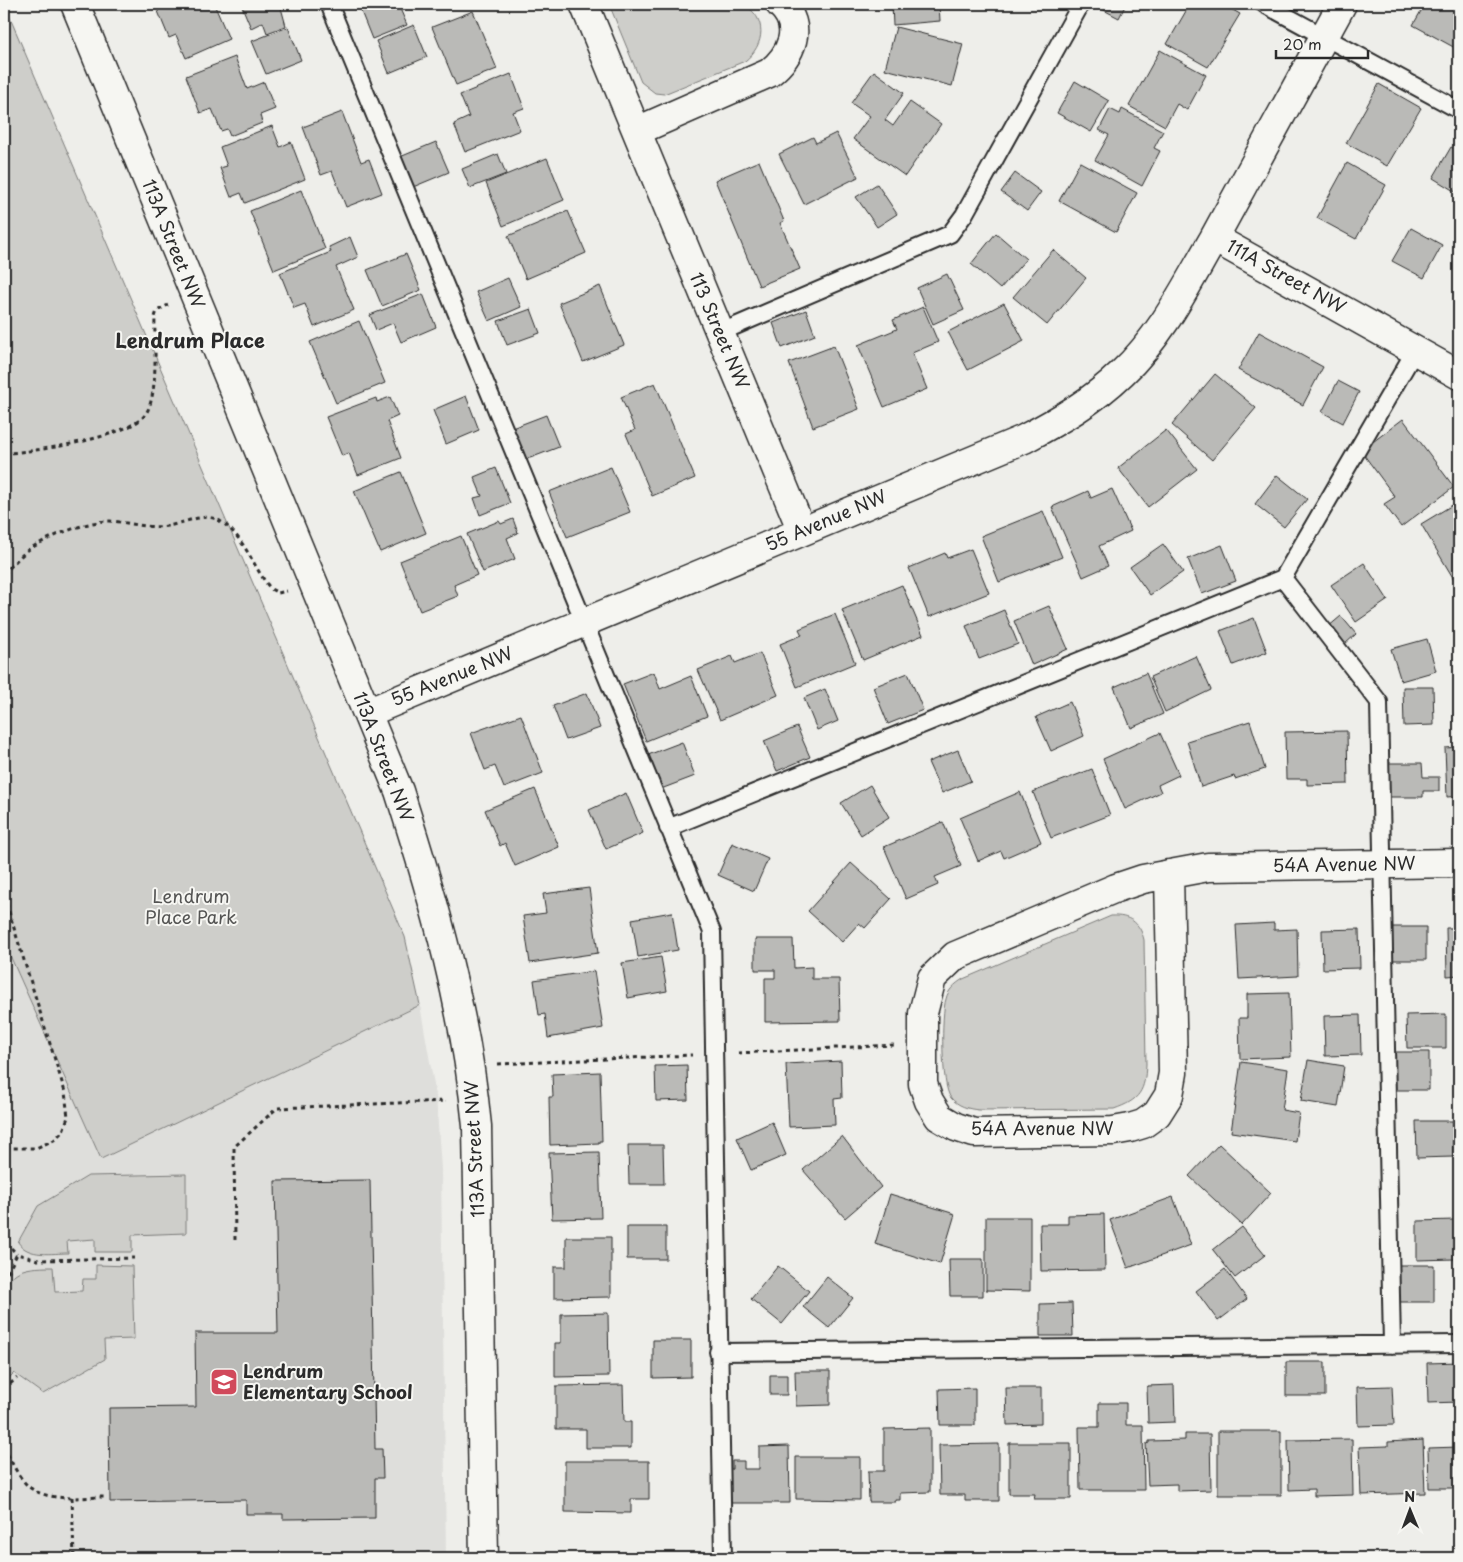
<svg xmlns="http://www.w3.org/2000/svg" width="1463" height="1562" font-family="'Playpen Sans',sans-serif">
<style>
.built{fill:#dededb}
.green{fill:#cececa;stroke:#7c7c7a}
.building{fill:#babab7;stroke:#2b2b2b}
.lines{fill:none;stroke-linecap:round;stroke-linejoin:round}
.lane-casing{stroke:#2b2b2b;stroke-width:20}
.street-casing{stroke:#2b2b2b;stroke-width:31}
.path{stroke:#2b2b2b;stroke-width:3;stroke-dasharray:4 4;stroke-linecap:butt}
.lane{stroke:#f6f6f2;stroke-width:16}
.street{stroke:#f6f6f2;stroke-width:28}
.labels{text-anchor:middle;stroke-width:4;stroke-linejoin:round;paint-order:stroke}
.street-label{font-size:18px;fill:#2b2b2b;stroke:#f6f6f2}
.park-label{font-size:18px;fill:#545453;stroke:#f6f6f2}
.poi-label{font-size:18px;font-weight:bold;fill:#2b2b2b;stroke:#f6f6f2;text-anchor:start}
.quarter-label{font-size:20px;font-weight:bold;fill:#2b2b2b;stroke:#f6f6f2}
</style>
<rect width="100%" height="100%" fill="#eeeeea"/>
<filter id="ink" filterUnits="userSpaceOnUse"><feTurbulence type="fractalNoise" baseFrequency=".02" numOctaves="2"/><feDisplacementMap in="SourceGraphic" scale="10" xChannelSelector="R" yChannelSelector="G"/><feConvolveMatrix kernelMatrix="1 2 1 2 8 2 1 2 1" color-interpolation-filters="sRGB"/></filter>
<g filter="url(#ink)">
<path class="built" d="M4,942L101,1159L420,1005L436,1096L441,1169L446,1558H4Z"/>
<path class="green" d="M4,4L405,937L420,1005L101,1159L4,942Z
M609,4H743C768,18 765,45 745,61L664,94L655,93L641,82Z
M1111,916C1129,915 1140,922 1144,940L1146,1064C1145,1091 1140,1100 1114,1109L979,1110C968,1109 958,1106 951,1098C941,1086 941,1014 946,999C948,990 955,984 963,979Z
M186,1174V1233L132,1235V1252H95V1239L67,1241L68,1253C53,1253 28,1258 18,1242L38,1206L88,1176Z
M96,1265L132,1266L134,1339L104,1340L105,1359L43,1394L14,1373L4,1383V1321H6L7,1308H4C4,1270 20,1267 53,1267L55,1292L82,1291L83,1279H96Z"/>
<path class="building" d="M155,4H214L229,39L186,58L176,35L169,38Z
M241,4H280L286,26L267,33L263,22L251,28Z
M358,4H398L407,25L372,39Z
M939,4L940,21L893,25L892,5Z
M1092,4H1126L1119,18Z
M1190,4H1222L1240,14L1208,67L1167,44Z
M1425,4H1459V50L1413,25Z
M473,11L497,69L456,85L432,27Z
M414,25L427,57L389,73L376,41Z
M288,27L301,60L266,74L252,41Z
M896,27L963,44L952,86L885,69Z
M1160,50L1206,75L1187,110L1177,104L1165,126L1129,106Z
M235,57L247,89L264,82L275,109L260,115L262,123L230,136L227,129L221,131L212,109L200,113L186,76Z
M874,71L904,93L885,120L893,126L910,102L941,124L905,176L853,139L870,116L851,103Z
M511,74L524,108L513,112L520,130L465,152L454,124L469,117L460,95Z
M1075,81L1109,101L1091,132L1057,113Z
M1379,84L1421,108L1387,166L1346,143Z
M1110,109L1120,114L1122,109L1163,131L1154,148L1160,151L1142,186L1095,160L1109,135L1099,130Z
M342,112L361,162L369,159L382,193L346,207L332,171L321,175L303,127Z
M272,126L280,147L291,142L305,179L245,203L241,193L231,197L220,168L227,166L220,147Z
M836,133L858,177L804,204L779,154L813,137L816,143Z
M436,142L449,172L413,187L400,157Z
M1451,147L1459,151V194L1433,178Z
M498,154L506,174L470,188L462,169Z
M547,158L564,200L503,226L486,183Z
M759,161L784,221L780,223L800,269L759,286L715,180Z
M1080,162L1137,193L1116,232L1059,201Z
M1347,163L1386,185L1356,239L1317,218Z
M1015,173L1041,192L1027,211L1001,192Z
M877,184L897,214L877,227L856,197Z
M301,190L325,249L274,270L250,211Z
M568,211L586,253L526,279L508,236Z
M1411,228L1442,245L1424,278L1392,261Z
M996,233L1026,259L1000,289L971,264Z
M350,237L358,257L336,267L354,310L314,327L305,304L294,308L280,273L331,252L329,247Z
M1053,250L1086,278L1047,325L1013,297Z
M406,254L421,290L382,306L367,270Z
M947,274L964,310L933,324L917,288Z
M508,278L521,307L489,321L476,292Z
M600,286L624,345L583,362L559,303Z
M423,294L436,327L401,342L393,323L376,330L370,315Z
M1004,303L1024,341L968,370L948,332Z
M923,307L938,342L912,353L927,389L884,407L858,345L897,329L893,320Z
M531,309L540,333L507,345L498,321Z
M806,310L815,335L782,348L773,323Z
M359,321L385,383L336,403L310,342Z
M1259,332L1323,367L1303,405L1238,370Z
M834,346L859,409L813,427L789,363Z
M1215,374L1256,408L1212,460L1172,425Z
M1338,381L1359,392L1343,423L1322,412Z
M655,383L695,478L652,496L626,434L635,430L621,397Z
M466,396L479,430L446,444L433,410Z
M390,397L398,416L387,421L401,458L358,475L349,453L342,456L326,417L376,398L377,402Z
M546,415L559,447L525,460L512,428Z
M1403,419L1454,487L1401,527L1384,504L1395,497L1361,451Z
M1166,430L1197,469L1148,507L1118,468Z
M611,467L630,512L567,537L549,492Z
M496,468L510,503L480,515L474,498L482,496L474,477Z
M401,472L426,533L380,552L354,491Z
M1277,475L1307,499L1284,527L1255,504Z
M1112,489L1131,531L1099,546L1108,566L1083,577L1052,507L1088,491L1091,498Z
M1459,501V578L1455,581L1421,524Z
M1043,511L1062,557L999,582L981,536Z
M513,519L518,533L507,538L515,559L483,572L467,534L499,521L501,524Z
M461,536L477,575L454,585L458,596L420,611L400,561Z
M1163,544L1183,572L1150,595L1130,567Z
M1222,545L1236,581L1202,594L1188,559Z
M971,549L989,593L929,617L909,568L945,553L947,558Z
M1364,563L1388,600L1356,622L1331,585Z
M902,585L923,635L863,660L842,610Z
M1049,606L1068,649L1032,665L1014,621Z
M1004,610L1018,644L979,659L966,626Z
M835,614L855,663L797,687L780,644L802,635L799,629Z
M1341,616L1356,634L1344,645L1328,627Z
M1254,618L1267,652L1233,665L1220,631Z
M1427,639L1436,671L1401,681L1391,649Z
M760,653L778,695L720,720L698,670L732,656L735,663Z
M1196,656L1211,690L1165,712L1150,677Z
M654,672L660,689L691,676L707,716L646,741L623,684Z
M908,673L923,710L888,724L873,687Z
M1146,673L1163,714L1131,728L1114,687Z
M1403,687H1433L1434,725L1404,726Z
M825,689L838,721L817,730L804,698Z
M587,693L600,728L566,740L553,706Z
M1070,702L1084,736L1051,751L1036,717Z
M521,715L543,773L504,788L495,766L485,770L471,733Z
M1250,721L1265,769L1235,779L1234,776L1201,787L1187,741Z
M797,727L810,757L777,771L764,741Z
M1347,731L1348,784L1307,785V779H1286L1285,732Z
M1160,733L1179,775L1158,785L1161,792L1125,809L1103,759Z
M682,742L695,776L661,789L648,755Z
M1459,747V796L1447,797L1445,748Z
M958,750L971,781L942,793L928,762Z
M1383,763H1422L1423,777H1439V791H1423V797H1384Z
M1092,769L1110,815L1051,838L1033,792Z
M870,785L889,817L861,835L841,803Z
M535,789L559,847L515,866L505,843L500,846L485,810Z
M1020,792L1041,842L1004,858L1001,851L978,861L960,818Z
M626,793L643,833L606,849L589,810Z
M943,822L961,866L935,877L938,885L906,899L884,847Z
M732,843L768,859L754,891L718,875Z
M851,863L891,899L865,928L859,923L842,942L808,911Z
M589,888L598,953L530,963L523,916L546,913L543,894Z
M672,912L678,950L638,957L632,919Z
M1274,923V930L1297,929L1298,976L1239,979L1236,925Z
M1386,927H1426V960H1386Z
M1446,928H1459V975L1447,976Z
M1359,929L1360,968L1323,969L1322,930Z
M755,939H793L794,968L812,967V979H839L840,1021L765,1022V978H775V970H755Z
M661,957L667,991L628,998L622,963Z
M594,971L603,1028L548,1038L545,1014L539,1015L534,980Z
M1289,993L1291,1057L1240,1059L1239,1018H1247V994Z
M1446,1014V1048H1407L1406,1015Z
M1360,1015L1361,1055L1325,1056L1324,1016Z
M1390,1052H1429V1090H1390Z
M1308,1060L1344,1066L1338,1107L1301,1101Z
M841,1061L842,1098L834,1099L835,1125L789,1127L786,1064Z
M1241,1062L1288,1069L1282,1110L1299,1113L1295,1141L1231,1132Z
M687,1065L688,1100L656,1101L655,1066Z
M600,1072L602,1141H599V1143L550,1145L549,1097H553L552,1074Z
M1416,1121H1453V1157L1417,1158Z
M772,1122L786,1155L751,1170L737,1138Z
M842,1136L881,1187L845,1218L803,1170Z
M1219,1144L1271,1193L1242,1225L1189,1176Z
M628,1145H663L664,1184H629Z
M599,1152L601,1218L552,1219L549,1153Z
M370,1180L375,1449H382L383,1478H375V1518L283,1519V1514H246V1500L110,1502L109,1408L196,1407L195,1333H278L275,1181Z
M890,1194L955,1214L940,1264L875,1244Z
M1173,1197L1191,1245L1128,1268L1110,1220Z
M1104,1214L1105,1270L1041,1271L1040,1224H1068V1215Z
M986,1217H1030V1291L986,1290Z
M1455,1220V1259L1417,1260V1221Z
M627,1227H666V1259H627Z
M1242,1227L1265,1255L1235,1278L1213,1250Z
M566,1237H611V1297L554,1298V1267H566Z
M949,1259H983V1296H950Z
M1395,1265H1434V1302H1395Z
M778,1266L809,1291L782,1324L751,1299Z
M1225,1269L1247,1299L1218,1321L1196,1291Z
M827,1277L853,1298L829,1328L803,1307Z
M1072,1303L1073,1336H1040V1304Z
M608,1313L609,1376L555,1377V1343H561V1314Z
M653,1340H691V1377L653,1378Z
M1286,1362H1325V1396H1286Z
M1459,1362V1402L1428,1403L1427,1363Z
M795,1371H830V1405L796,1406Z
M770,1375H787V1395H770Z
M623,1385L624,1422H631V1448H586V1429H556V1386Z
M1174,1385L1175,1422L1148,1423L1147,1386Z
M1392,1386L1394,1425L1358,1426L1357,1387Z
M975,1388V1425H940L939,1389Z
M1006,1388H1041V1424L1007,1425Z
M1099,1403H1126V1425H1143L1144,1490H1080L1079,1427H1099Z
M930,1428V1492L900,1493V1500H895V1502H869L868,1471H884V1429Z
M1218,1431H1281V1495H1218Z
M1185,1434H1210L1211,1490L1177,1491V1484L1148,1485L1146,1444L1149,1443V1441L1185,1440Z
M1352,1439L1353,1495L1314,1496V1489L1289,1490L1288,1440Z
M1423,1440L1425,1493L1361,1495L1359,1447L1388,1446V1442Z
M1009,1443H1071V1499H1034L1035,1494H1009Z
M999,1444V1501H965V1495H940L939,1445Z
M789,1446L790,1503H729V1469H732V1461H744V1469H759V1447Z
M1459,1447V1493L1458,1488H1429L1428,1448Z
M796,1457H860V1500L796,1499Z
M565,1461H649V1499H631V1513L565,1512Z"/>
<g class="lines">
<defs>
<path id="lane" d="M329,4L712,932L723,1558
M1264,4L1459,110
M719,333L950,234L964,215L1081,4
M1283,578L1379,702L1392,1345
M668,828L1283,578L1416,349
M718,1352L1459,1344"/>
<path id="street" d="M75,4L399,791C434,900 466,1011 477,1126L484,1558
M584,4L802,531
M1342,4L1214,238L1459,375
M637,131L769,73C791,56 805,26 780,4
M367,713L1024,439C1060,420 1093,401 1122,373C1162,336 1187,284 1214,238
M1169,874L1173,1073L1169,1095L1157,1114L1143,1124L1130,1128L1113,1131L974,1133L956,1127L939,1117L929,1101L923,1084V1013L932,978L955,956L1116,888L1143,879L1208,867L1459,863"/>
</defs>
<use href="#lane" class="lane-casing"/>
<use href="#street" class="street-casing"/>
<path class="path" d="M4,453C31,453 129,437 145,415C159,396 154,341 155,317L157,311L168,305
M4,574C11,566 19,557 28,550C46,538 89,520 110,521C129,522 147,529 167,526C183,524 203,512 218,520C244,534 253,568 271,589L278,593L287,591
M4,896L65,1092L68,1117L63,1131L54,1140L36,1148H4
M738,1053L894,1045
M498,1064L692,1055
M4,1234L8,1245L17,1254
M235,1240L234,1147L277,1108L446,1101
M4,1280L17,1254L38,1260L134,1258
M4,1389L17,1378
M4,1447C10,1459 16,1473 26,1484C44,1503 81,1497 105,1497
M72,1497L74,1558"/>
<use href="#lane" class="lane"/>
<use href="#street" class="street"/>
</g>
</g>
<defs>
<symbol id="school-square" viewBox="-11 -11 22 22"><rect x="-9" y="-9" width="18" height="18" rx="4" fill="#d1495b" stroke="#f6f6f2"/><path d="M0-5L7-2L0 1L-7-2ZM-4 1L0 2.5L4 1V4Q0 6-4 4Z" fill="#fff"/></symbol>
</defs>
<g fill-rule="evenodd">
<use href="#school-square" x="208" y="1366" width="32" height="32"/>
</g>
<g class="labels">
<g class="street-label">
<text transform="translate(173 244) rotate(68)" y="6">113A Street NW</text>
<text transform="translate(1286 277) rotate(29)" y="6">111A Street NW</text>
<text transform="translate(719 331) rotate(67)" y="6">113 Street NW</text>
<text transform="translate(826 521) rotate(-23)" y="6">55 Avenue NW</text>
<text transform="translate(452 677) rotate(-22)" y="6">55 Avenue NW</text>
<text transform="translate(383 757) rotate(69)" y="6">113A Street NW</text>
<text transform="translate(1344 865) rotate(-1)" y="6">54A Avenue NW</text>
<text x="1042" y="1135">54A Avenue NW</text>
<text transform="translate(475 1149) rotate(-93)" y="6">113A Street NW</text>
</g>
<g class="park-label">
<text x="191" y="903">Lendrum<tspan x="191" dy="21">Place Park</tspan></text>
</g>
<g class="poi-label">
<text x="243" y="1378">Lendrum<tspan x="243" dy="21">Elementary School</tspan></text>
</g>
<g class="quarter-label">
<text x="190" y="348">Lendrum Place</text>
</g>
</g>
<rect width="1463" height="1562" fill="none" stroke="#f6f6f2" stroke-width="20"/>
<rect x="10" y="10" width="1443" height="1542" fill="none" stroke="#2b2b2b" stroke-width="2" filter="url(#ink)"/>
<g transform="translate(1410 1510) rotate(359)" stroke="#f6f6f2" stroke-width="4" paint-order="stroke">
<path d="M0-4L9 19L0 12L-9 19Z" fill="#2b2b2b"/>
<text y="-8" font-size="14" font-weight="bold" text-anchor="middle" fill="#2b2b2b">N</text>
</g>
<path d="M1276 50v8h92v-8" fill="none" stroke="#2b2b2b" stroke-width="2.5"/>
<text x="1283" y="50" font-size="15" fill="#2b2b2b" stroke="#f6f6f2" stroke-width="4" paint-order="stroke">20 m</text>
</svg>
